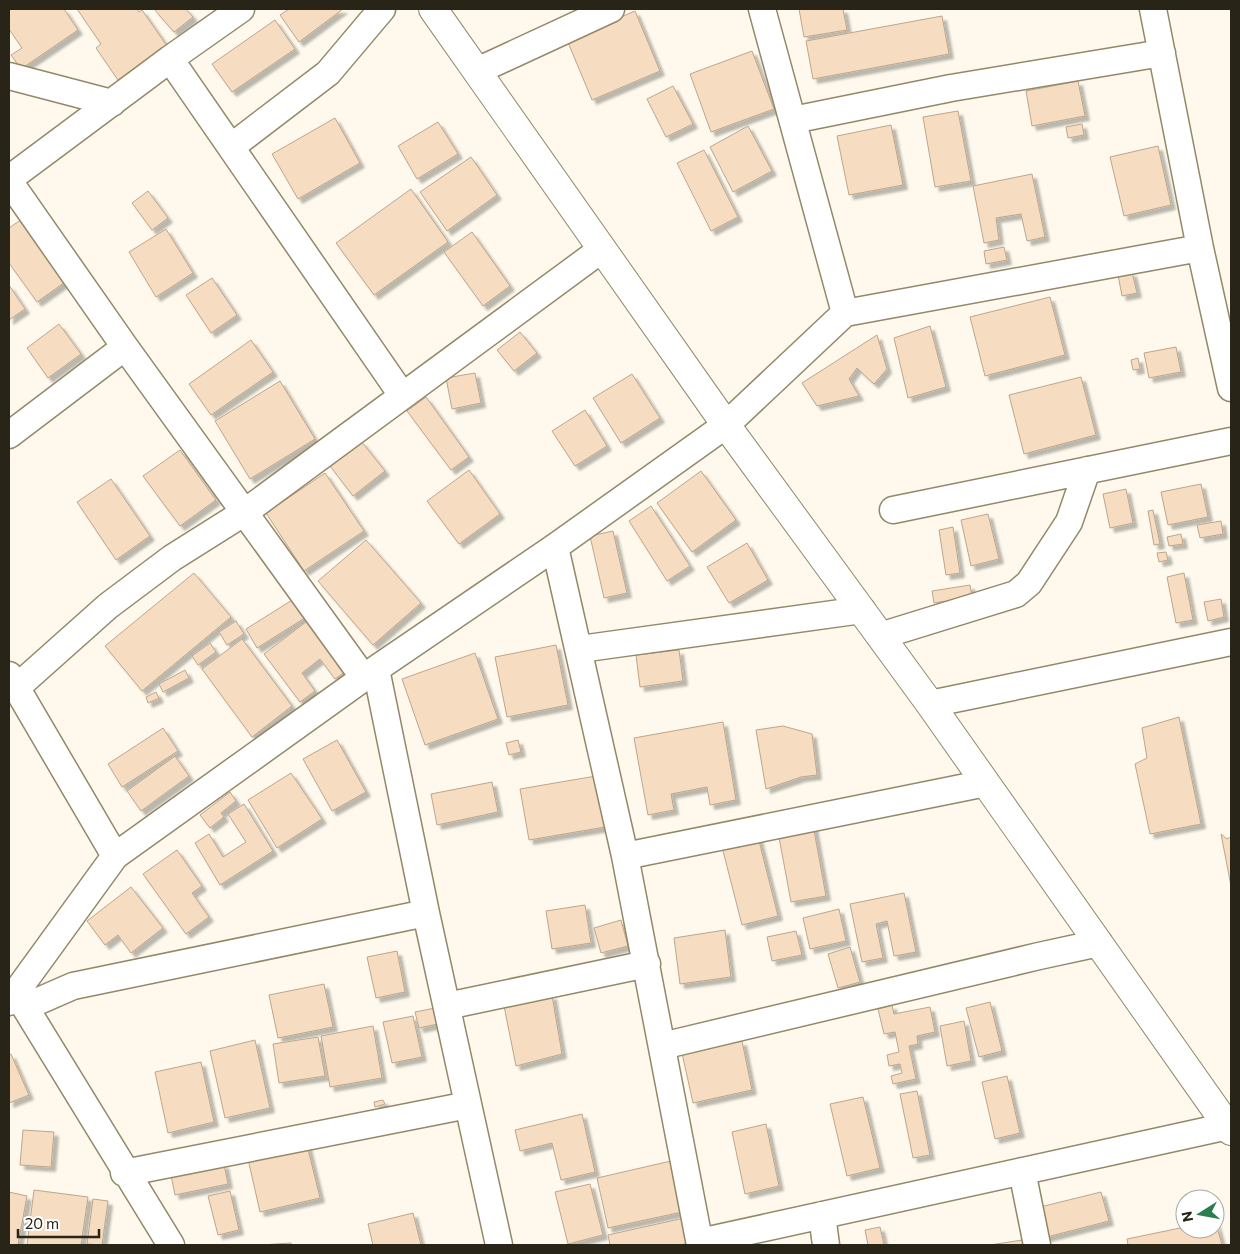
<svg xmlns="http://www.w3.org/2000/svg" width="1240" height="1254" font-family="Commissioner,sans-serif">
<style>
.building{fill:#f6dcc1;stroke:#bea58b;filter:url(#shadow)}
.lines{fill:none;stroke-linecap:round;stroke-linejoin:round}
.street-casing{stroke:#938869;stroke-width:29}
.secondary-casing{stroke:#938869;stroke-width:30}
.street{stroke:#fff;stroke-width:26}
.secondary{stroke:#fff;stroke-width:28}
</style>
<defs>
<filter id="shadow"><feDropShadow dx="4.5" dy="4.5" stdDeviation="1" flood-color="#0004"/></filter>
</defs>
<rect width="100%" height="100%" fill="#fef9ec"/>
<path class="building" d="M9,9H64L78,30L21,69L11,55L22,48L9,29Z
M77,9H137L139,12L142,10L167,46L118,80L96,48L101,44Z
M154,9H186L193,17L174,32Z
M289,9H343L299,42L280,15Z
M799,9H843L847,30L804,37Z
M635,11L660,71L592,100L567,40Z
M942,16L949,54L813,79L806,41Z
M275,20L295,49L232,92L212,64Z
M752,51L774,109L711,132L690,74Z
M1078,81L1085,116L1032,126L1026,91Z
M673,86L693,124L666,137L647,99Z
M958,111L971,181L935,187L923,117Z
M335,118L360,163L298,199L272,154Z
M438,122L458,154L417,179L398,146Z
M1082,124L1084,135L1068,138L1066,127Z
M891,125L903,185L849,195L837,136Z
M748,126L772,171L733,192L710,147Z
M1158,146L1171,205L1124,216L1110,157Z
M704,150L738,217L711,231L677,163Z
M471,157L497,195L447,231L420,192Z
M1032,174L1045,237L1027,241L1021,214L996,218L999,240L984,243L973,186Z
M411,189L448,242L374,295L336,243Z
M148,191L168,218L152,230L132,203Z
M28,215L72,277L37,302L9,263V228Z
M166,229L193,273L156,297L129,252Z
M472,232L510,286L483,306L444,252Z
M1004,247L1007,260L986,264L984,251Z
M1132,272L1137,293L1122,296L1118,275Z
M212,278L237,315L211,333L186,295Z
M9,285L25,309L9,320Z
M1050,297L1065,355L985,376L970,317Z
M59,324L81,354L48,378L27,348Z
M930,326L946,387L908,398L894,338Z
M520,332L537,353L514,371L497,350Z
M877,335L887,369L874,384L857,368L849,379L859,396L817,406L802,383Z
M251,340L273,372L211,415L189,384Z
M1176,347L1181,372L1149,378L1144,353Z
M1138,358L1140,369L1133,370L1131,360Z
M475,373L481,403L452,409L446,378Z
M632,374L660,418L621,443L593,398Z
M1081,377L1096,435L1024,454L1009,395Z
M280,381L315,439L250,479L215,421Z
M426,397L469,457L451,470L407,411Z
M585,410L607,446L575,466L552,431Z
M361,441L385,471L353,496L330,466Z
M180,450L216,500L180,526L143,476Z
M469,470L500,514L459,544L427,501Z
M701,471L736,520L692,552L657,503Z
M325,473L364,531L304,571L266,513Z
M111,479L150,536L116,560L77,502Z
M1201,484L1208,517L1168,525L1161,492Z
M1126,489L1133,523L1110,528L1103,494Z
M651,506L690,566L667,581L629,521Z
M1153,510L1160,544L1154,545L1148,511Z
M988,514L999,559L971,566L961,520Z
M1221,521L1223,534L1200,538L1197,525Z
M953,527L960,573L946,575L939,530Z
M613,531L627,593L604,598L590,536Z
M1181,534L1183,544L1169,546L1167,537Z
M366,540L421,603L373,645L318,581Z
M747,543L768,580L729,603L707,567Z
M1166,552L1168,560L1159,562L1157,553Z
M194,573L231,617L142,691L105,646Z
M1184,573L1193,620L1176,623L1167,577Z
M970,585L972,597L934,603L932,591Z
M297,597L308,616L257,648L246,629Z
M1221,599L1224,617L1208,621L1204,602Z
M311,618L349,669L335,679L320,659L302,673L315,691L300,702L264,654Z
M236,621L244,634L227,645L219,632Z
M242,639L292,706L252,737L202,669Z
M210,643L216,652L198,665L192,656Z
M556,645L568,705L507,717L495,657Z
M679,650L683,681L640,687L636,655Z
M475,653L498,719L425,745L402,679Z
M185,670L189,678L163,692L159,684Z
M156,692L159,698L148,703L146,697Z
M1179,717L1201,824L1150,834L1135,764L1147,758L1142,728Z
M723,722L736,800L710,805L707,787L671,794L674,810L648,815L634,738Z
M783,726L812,734L817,775L801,777L766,789L756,730Z
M163,728L178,751L122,787L108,764Z
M337,740L366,792L332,811L303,759Z
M518,740L521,752L509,755L506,743Z
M175,756L189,776L141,811L127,791Z
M291,773L322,819L277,848L248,800Z
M596,776L605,827L529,840L520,789Z
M492,782L498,812L437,825L431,794Z
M230,792L236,801L221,813L224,817L210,828L200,815Z
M244,804L273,851L220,885L195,843L209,834L223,857L246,842L228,814Z
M813,825L826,896L791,902L778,832Z
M1221,834L1227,839L1231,837V886Z
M758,837L778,916L742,925L722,847Z
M177,850L202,886L192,893L209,917L186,934L143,874Z
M131,887L163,928L131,953L118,935L105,945L87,921Z
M904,893L916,952L894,956L887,921L876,924L883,958L862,962L850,904Z
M585,905L591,943L552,949L546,911Z
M839,909L846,941L810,949L803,918Z
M621,920L628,946L601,953L594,928Z
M725,930L731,977L680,984L674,938Z
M796,931L802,955L772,961L767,937Z
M850,947L860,982L838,988L828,954Z
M397,951L405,992L376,998L367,957Z
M324,984L333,1027L278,1038L269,995Z
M552,995L562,1054L516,1066L504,1006Z
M990,1002L1002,1051L979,1057L966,1008Z
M892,1005L894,1014L930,1007L935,1032L917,1036L918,1044L909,1046L916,1079L893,1084L891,1076L902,1073L900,1064L889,1066L887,1055L899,1052L895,1032L884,1034L878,1009Z
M435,1008L438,1024L419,1028L415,1012Z
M413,1016L422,1057L392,1063L383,1022Z
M964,1021L971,1061L947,1066L940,1026Z
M373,1026L382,1078L330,1087L321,1036Z
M318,1037L325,1076L279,1083L273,1044Z
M255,1040L270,1108L225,1118L210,1051Z
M742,1041L752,1090L693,1103L682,1053Z
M11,1054L29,1095L9,1103V1055Z
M201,1062L214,1122L168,1133L155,1072Z
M1007,1076L1020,1133L995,1139L982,1082Z
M917,1091L930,1155L913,1158L900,1094Z
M863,1097L880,1168L847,1176L830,1104Z
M383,1100L385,1104L375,1107L374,1102Z
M582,1114L595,1172L561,1180L552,1143L520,1151L515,1130Z
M766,1124L779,1186L745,1194L732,1132Z
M23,1130L54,1132L51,1167L20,1165Z
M307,1145L320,1198L260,1212L248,1159Z
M671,1161L682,1212L608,1228L597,1178Z
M224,1164L228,1184L175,1195L171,1175Z
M590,1184L603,1235L568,1244L555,1192Z
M34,1190L88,1197L81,1245H27Z
M230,1191L239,1230L218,1235L208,1196Z
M9,1192L27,1196L18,1245H9Z
M1101,1192L1109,1221L1039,1239L1032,1209Z
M93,1199L108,1201L102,1245L87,1244Z
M413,1213L421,1245H373L368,1224Z
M684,1218L689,1243L680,1245H610L608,1235Z
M1215,1220L1222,1245H1128L1127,1239L1185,1227V1229H1215Z
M880,1227L884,1245H868L865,1230Z
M1022,1240L1023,1245H990Z
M291,1243L292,1245H261Z"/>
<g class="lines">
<defs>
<path id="street" d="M762,9L845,313
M1153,9L1200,248L1231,388
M170,59L402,395
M477,71L611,9
M9,76L112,103
M793,120L951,88L1162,53
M231,147L328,73L382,9
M9,179L170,59L241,9
M9,181L125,347L364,678
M9,435L125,347
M893,510L1231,441
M555,547L625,856L700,1245
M880,636L1016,594L1029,583L1069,522L1087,470
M580,649L862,610
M376,669L426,913L499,1245
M9,675L115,856
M16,688L108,606L172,558L245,512L602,249
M930,704L1231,642
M625,856L986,783
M17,994L171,1245
M9,1002L115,856L376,669L555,547L726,425L845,313L1200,248
M447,1006L647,964
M25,1007L73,986L426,913
M662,1046L1039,956L1099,943
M1022,1171L1037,1245
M124,1173L468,1105
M822,1215L826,1245
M700,1242L1228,1126"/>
<path id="secondary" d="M433,9L726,425L930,704L1231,1131"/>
</defs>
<use href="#street" class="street-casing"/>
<use href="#secondary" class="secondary-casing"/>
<use href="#street" class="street"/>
<use href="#secondary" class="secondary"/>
</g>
<rect width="1240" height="1254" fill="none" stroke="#282417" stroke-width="20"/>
<g transform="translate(1200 1214) rotate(259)"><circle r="24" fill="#ffffff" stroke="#a9a7a2"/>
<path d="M0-4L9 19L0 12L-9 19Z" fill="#2a7e50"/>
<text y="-8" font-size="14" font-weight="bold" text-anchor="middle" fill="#282417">N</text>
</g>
<path d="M18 1229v8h81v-8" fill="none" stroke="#282417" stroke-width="2.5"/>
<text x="25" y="1229" font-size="15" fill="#282417" stroke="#ffffff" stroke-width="4" paint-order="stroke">20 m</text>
</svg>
